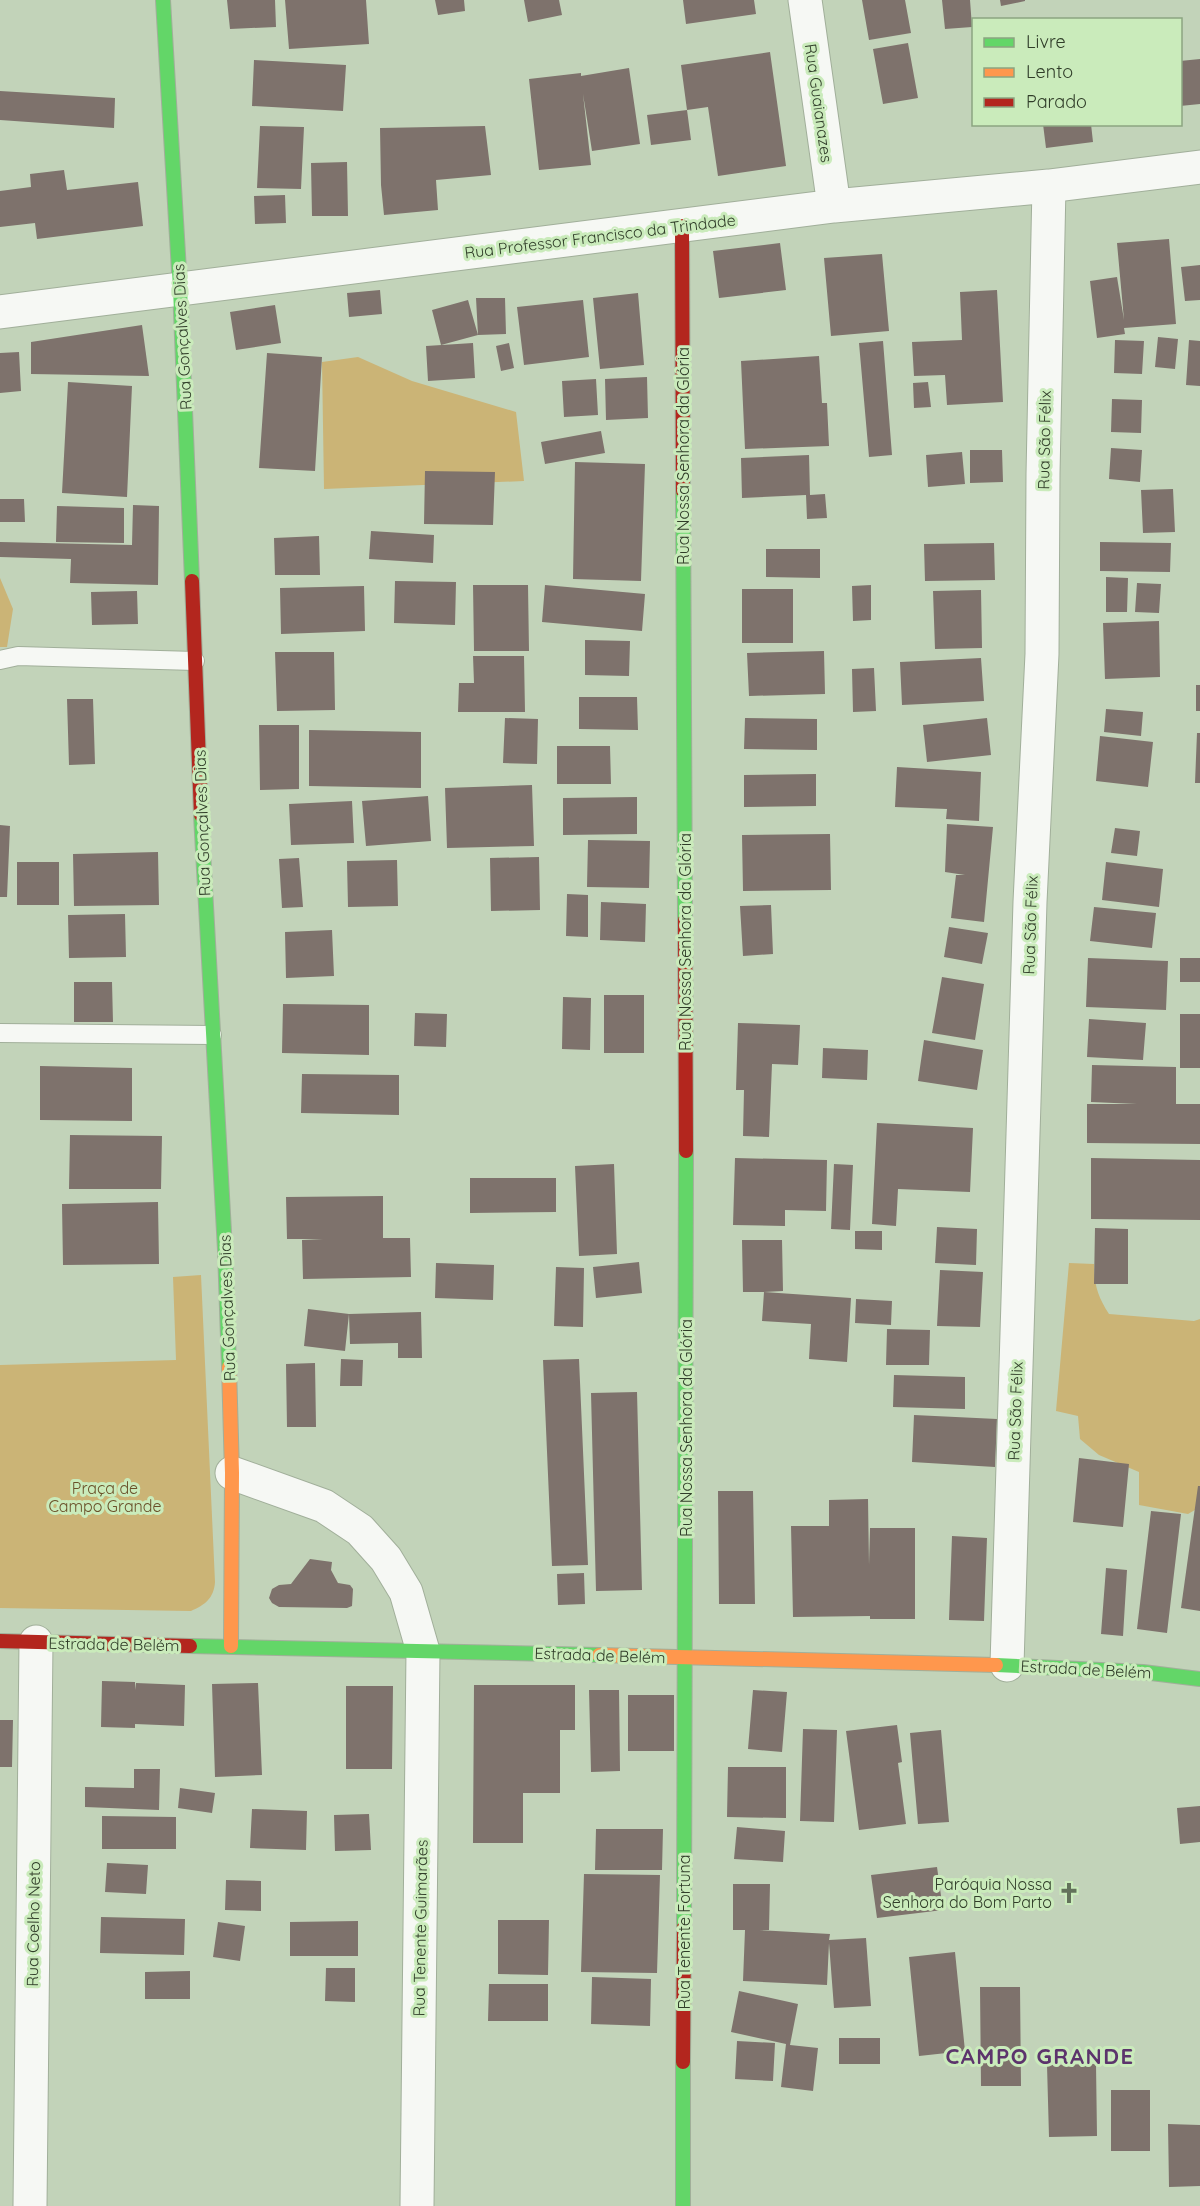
<svg xmlns="http://www.w3.org/2000/svg" width="1200" height="2206" font-family="Quicksand,sans-serif">
<style>
.green{fill:#cbb476}
.building{fill:#7e726c}
.lines{fill:none;stroke-linecap:round;stroke-linejoin:round}
.lane-casing{stroke:#a1af9a;stroke-width:20}
.street-casing{stroke:#a1af9a;stroke-width:35}
.fast-casing{stroke:#a1af9a;stroke-width:16}
.slow-casing{stroke:#a1af9a;stroke-width:16}
.jam-casing{stroke:#a1af9a;stroke-width:16}
.lane{stroke:#f6f8f4;stroke-width:18}
.street{stroke:#f6f8f4;stroke-width:33}
.fast{stroke:#63d668;stroke-width:14}
.slow{stroke:#ff974d;stroke-width:14}
.jam{stroke:#b3261e;stroke-width:14}
.labels{text-anchor:middle;stroke-width:6;stroke-linejoin:round;paint-order:stroke}
.street-label{font-size:16px;fill:#303d29;stroke:#caebbb}
.park-label{font-size:16px;fill:#6a5029;stroke:#caebbb}
.poi-label{font-size:16px;fill:#303d29;stroke:#caebbb;text-anchor:end}
.district-label{font-size:22px;font-weight:bold;letter-spacing:1.5px;fill:#5c346c;stroke:#caebbb}
</style>
<rect width="100%" height="100%" fill="#c2d3b9"/>
<path class="green" d="M358,357L412,381L516,412L524,481L324,489L322,362Z
M0,578L13,609L7,647H0Z
M1069,1263L1094,1264C1094,1285 1098,1297 1109,1314L1194,1321L1200,1319V1507L1188,1514L1139,1505V1472L1099,1455L1080,1439L1078,1416L1056,1411Z
M201,1275L215,1582C214,1598 205,1605 191,1611L0,1608V1365L176,1360L173,1277Z"/>
<path class="building" d="M227,0H275L276,27L230,29Z
M285,0H366L369,44L289,49Z
M435,0H464L465,11L438,15Z
M524,0H559L562,15L528,22Z
M683,0H754L756,14L686,24Z
M862,0H905L911,33L869,40Z
M942,0H970L972,27L945,29Z
M1000,0H1025V1L1001,6Z
M908,43L918,98L883,104L873,49Z
M770,52L786,166L718,176L708,107L687,110L681,65Z
M1200,59V104L1180,106V61Z
M254,60L346,65L343,111L252,106Z
M629,68L640,144L592,151L583,94L591,165L539,170L529,79L581,73V76Z
M0,91L115,98L114,128L0,120Z
M687,110L691,140L651,145L647,115Z
M1043,124H1091L1093,142L1046,148Z
M260,126L304,127L301,189L257,188Z
M485,126L491,175L436,180L438,210L384,215L381,185L380,128Z
M347,162L348,216H312L311,163Z
M64,170L67,190L138,182L143,226L37,239L35,223L0,227V191L31,187L30,174Z
M285,195L286,223L255,224L254,196Z
M1169,239L1176,324L1124,328L1125,334L1097,338L1090,281L1117,277L1124,320L1117,243Z
M780,243L786,290L719,298L713,251Z
M882,254L889,331L831,336L824,258Z
M1200,265V300L1185,301L1181,267Z
M380,290L382,314L349,317L347,293Z
M997,290L1003,402L947,405L945,375L914,376L912,342L962,340L960,292Z
M638,293L644,365L600,369L593,298Z
M476,298H505L506,334L478,335L441,345L432,310L468,300L478,335Z
M583,300L589,357L524,365L517,307Z
M275,305L281,343L236,350L230,312Z
M142,325L149,376L31,374V342Z
M1158,337L1178,339L1175,369L1155,367Z
M1115,340L1144,341L1142,374L1114,373Z
M1189,340L1200,341V386L1186,385Z
M883,341L892,455L869,457L859,343Z
M473,343L475,378L428,381L426,346Z
M509,343L514,368L501,371L496,346Z
M19,352L21,391L0,393V353Z
M267,353L322,357L315,471L259,468Z
M819,356L822,403H827L829,446L745,449L741,361Z
M647,377L648,418L606,420L605,379Z
M596,379L598,415L564,417L562,381Z
M68,382L132,386L127,497L62,493Z
M928,382L931,407L914,408L913,383Z
M1112,399L1142,400L1141,433L1111,432Z
M601,431L605,453L545,464L541,442Z
M1111,448L1142,450L1140,482L1109,479Z
M970,450H1002L1003,482L970,483Z
M962,452L965,484L928,487L926,455Z
M809,455L810,495L825,494L827,518L807,519L806,495L742,498L741,458Z
M575,462L645,464L641,581L573,579Z
M425,471L495,472L493,525L424,524Z
M1173,489L1175,532L1143,533L1141,490Z
M0,499H24L25,522H0Z
M133,505L159,506L158,585L70,583L71,559L0,557V542L132,545Z
M57,506L124,508V543L56,542Z
M371,531L434,535L433,563L369,559Z
M319,536L320,575H275L274,538Z
M1100,542L1171,543L1170,572L1100,571Z
M994,543L995,580L925,581L924,544Z
M766,549H820V578L766,577Z
M1106,577L1128,578L1127,612H1106Z
M395,581L456,582L455,625L394,623Z
M1137,583L1161,584L1159,613L1135,612Z
M473,585H528L529,651H474Z
M545,585L645,594L642,631L542,622Z
M871,585V620L853,621L852,586Z
M364,586L365,631L281,634L280,588Z
M742,589H793V643H742Z
M981,590L982,648L935,649L933,591Z
M137,591L138,624L92,625L91,592Z
M1159,621L1160,677L1105,679L1103,623Z
M585,640L630,641L629,676L585,675Z
M824,651L825,694L749,696L747,653Z
M275,652H334L335,710L277,711Z
M473,656H524L525,712H458L459,683H474Z
M981,658L984,701L902,705L900,662Z
M874,668L876,711L853,712L852,669Z
M1196,685H1200V711H1196Z
M579,697H637L638,730L579,729Z
M67,699H93L95,764L69,765Z
M1106,709L1143,712L1141,736L1104,732Z
M505,718L538,719L537,764L503,763Z
M745,718L817,719V750L744,749Z
M987,718L991,755L927,762L923,725Z
M259,725H299V789L260,790Z
M309,730L421,732V788L309,786Z
M1197,733H1200V783H1195Z
M1100,736L1153,742L1148,787L1096,781Z
M557,746H610L611,784H557Z
M897,767L981,772L979,821L946,819L947,809L895,807Z
M816,774V806L744,807V775Z
M532,785L534,846L447,848L445,788Z
M428,796L431,841L366,846L362,801Z
M637,797V834L563,835V798Z
M352,801L354,843L291,845L289,804Z
M947,824L993,827L984,922L951,918L956,875H965L945,872Z
M0,825L10,826L7,897H0Z
M1115,828L1140,831L1137,856L1111,853Z
M830,834L831,890L743,891L742,835Z
M588,840L650,841L649,888L587,887Z
M158,852L159,905L74,906L73,854Z
M539,857L540,910L491,911L490,858Z
M299,858L303,907L282,908L279,859Z
M397,860L398,906L348,907L347,861Z
M17,862H59V905H17Z
M1106,862L1163,869L1159,907L1102,900Z
M567,894L588,895V937L566,936Z
M601,902L646,904L645,942L600,940Z
M771,905L773,954L743,956L740,906Z
M1094,907L1156,913L1152,948L1090,941Z
M125,914L126,957L69,958L68,915Z
M949,927L988,933L982,964L944,957Z
M332,930L334,976L286,978L285,932Z
M1088,958L1168,961L1166,1010L1086,1007Z
M1180,958H1200V982H1180Z
M942,977L984,984L975,1040L932,1033Z
M74,982H112L113,1022H74Z
M604,995H644V1053H604Z
M563,997L591,998L590,1050L562,1049Z
M283,1004L369,1005V1055L282,1053Z
M415,1013L447,1014L446,1047L414,1046Z
M1180,1014H1200V1068H1180Z
M1089,1019L1146,1023L1143,1060L1087,1057Z
M738,1023L800,1025L798,1065L772,1064L769,1137L743,1136L744,1090H736Z
M924,1040L983,1050L977,1090L918,1081Z
M823,1048L868,1050L867,1080L822,1078Z
M1092,1065L1176,1067V1104H1200V1144L1087,1143V1104H1137L1091,1102Z
M40,1066L132,1068V1121L40,1120Z
M302,1074L399,1075V1115L301,1113Z
M877,1123L973,1128L970,1192L898,1189L896,1226L872,1224Z
M70,1135L162,1136L161,1189H69Z
M735,1158L827,1160L826,1211L785,1210V1226L733,1225Z
M1091,1158L1200,1160V1220L1091,1219Z
M614,1164L617,1254L579,1256L575,1166Z
M834,1164L853,1165L850,1230L831,1229Z
M470,1178H556V1212L470,1213Z
M383,1196V1238H410L411,1277L303,1279L302,1240L323,1239H287L286,1197Z
M158,1202L159,1264L63,1265L62,1204Z
M937,1227L977,1229L976,1265L935,1263Z
M1095,1228L1128,1229V1284H1094Z
M855,1231H882V1250L855,1249Z
M742,1240H782L783,1291L764,1292L851,1298L847,1362L809,1359L811,1324L762,1321L764,1292H743Z
M639,1262L642,1293L596,1298L593,1267Z
M436,1263L494,1265L493,1300L435,1298Z
M556,1267L584,1268L583,1327L554,1326Z
M940,1270L983,1272L980,1327L937,1326Z
M856,1299L892,1301L891,1325L855,1323Z
M308,1309L349,1314L421,1312L422,1358H398V1343L350,1344L349,1314L345,1351L304,1346Z
M887,1329L930,1330L929,1365H886Z
M341,1359L363,1360L362,1386H340Z
M579,1359L588,1565L552,1566L543,1360Z
M315,1363L316,1427H287L286,1364Z
M894,1375L965,1377V1409L893,1407Z
M637,1392L642,1590L596,1591L591,1393Z
M914,1415L997,1419L995,1467L912,1462Z
M1079,1458L1129,1464L1123,1527L1073,1522Z
M1198,1486H1200V1611L1181,1608Z
M718,1491H753L755,1604H719Z
M868,1499L869,1565L870,1528H915V1619H870V1616L793,1617L791,1526H829V1500Z
M1151,1511L1181,1514L1167,1633L1137,1629Z
M952,1536L987,1538L984,1621L949,1620Z
M310,1559L332,1562L331,1570L338,1583L350,1585L353,1589L352,1606L347,1608L279,1607L272,1603L269,1598L272,1589L279,1585L291,1584Z
M1106,1568L1127,1570L1123,1636L1101,1634Z
M584,1573L585,1604L558,1605L557,1574Z
M102,1681L135,1682V1690L136,1683L185,1685L184,1726L135,1724V1728L101,1727Z
M258,1683L262,1775L215,1777L212,1684Z
M474,1685H575V1730H560V1793H523V1843H473Z
M346,1686H393L392,1769H346Z
M589,1690H619L620,1771L591,1772Z
M753,1690L787,1692L782,1752L748,1749Z
M628,1695H674V1751H628Z
M0,1720H13L12,1767H0Z
M897,1725L902,1762L898,1763L906,1824L859,1830L846,1731Z
M803,1729L837,1730L834,1822L800,1821Z
M941,1730L949,1822L918,1824L910,1733Z
M728,1767H786V1818L727,1817Z
M134,1769H160L159,1810L85,1807V1787L134,1788Z
M180,1788L215,1793L212,1813L178,1808Z
M1200,1806V1842L1180,1844L1177,1808Z
M252,1809L307,1811L306,1850L250,1848Z
M369,1814L371,1850L335,1851L334,1815Z
M102,1816L176,1817V1849H102Z
M737,1827L785,1831L783,1862L734,1859Z
M596,1829H663L662,1870H595Z
M107,1863L148,1865L146,1894L105,1892Z
M937,1867L943,1910L877,1918L871,1875Z
M584,1874L660,1875L657,1973L581,1972Z
M226,1880L261,1881V1911L225,1910Z
M733,1884H770L769,1930H759L830,1934L829,1940L866,1938L871,2006L834,2008L829,1943L827,1985L743,1981L745,1930H733Z
M101,1917L185,1919L184,1955L100,1953Z
M498,1920H549L548,1975L498,1974Z
M358,1921V1956H290V1922Z
M218,1922L245,1926L240,1961L213,1957Z
M955,1952L965,2051L919,2056L909,1957Z
M326,1968H355V2002L325,2001Z
M190,1971V1999H145V1972Z
M592,1977L651,1979L650,2026L591,2024Z
M489,1984H548V2021H488Z
M980,1987H1020L1021,2086H981Z
M739,1991L798,2004L790,2045L818,2048L813,2091L781,2087L786,2044L731,2032Z
M839,2038H880V2064H839Z
M737,2041L775,2043L773,2081L735,2079Z
M1096,2064L1097,2136L1049,2137L1047,2065Z
M1111,2090H1150V2151H1111Z
M1168,2124L1200,2125V2186L1169,2187Z"/>
<g class="lines">
<defs>
<path id="lane" d="M0,660L18,656L195,661
M0,1033L212,1035"/>
<path id="street" d="M805,0L834,206
M0,312L834,206L1049,186L1200,167
M232,1473L324,1506L360,1530L386,1559L406,1592L423,1651L417,2206
M1007,1665L1030,902L1042,654L1043,474L1049,186
M30,2206L36,1642"/>
<path id="fast" d="M163,0L180,288L192,581
M683,491L685,920
M201,815L225,1250L229,1367
M190,1646L599,1655
M996,1665L1143,1672L1200,1679
M684,1927L686,1151
M683,2206V2062"/>
<path id="slow" d="M229,1367L232,1473L231,1646
M599,1655L996,1665"/>
<path id="jam" d="M682,226L683,491
M192,581L201,815
M685,920L686,1151
M0,1641L190,1646
M683,2062L684,1927"/>
</defs>
<use href="#lane" class="lane-casing"/>
<use href="#street" class="street-casing"/>
<use href="#fast" class="fast-casing"/>
<use href="#slow" class="slow-casing"/>
<use href="#jam" class="jam-casing"/>
<use href="#lane" class="lane"/>
<use href="#street" class="street"/>
<use href="#fast" class="fast"/>
<use href="#slow" class="slow"/>
<use href="#jam" class="jam"/>
</g>
<defs>
<symbol id="church-bare" viewBox="-9 -9 18 18"><path d="M-1.2-6h2.4v3.5h3.3v2.4h-3.3V6h-2.4V-.1h-3.3v-2.4h3.3Z" fill="#63725b" stroke="#caebbb" stroke-width="2.5" paint-order="stroke"/></symbol>
</defs>
<g fill-rule="evenodd">
<use href="#church-bare" x="1054" y="1878" width="30" height="30"/>
</g>
<g class="labels">
<g class="street-label">
<text transform="translate(819 103) rotate(82)" y="6">Rua Guaianazes</text>
<text transform="translate(600 236) rotate(-7)" y="6">Rua Professor Francisco da Trindade</text>
<text transform="translate(182 337) rotate(-93)" y="6">Rua Gonçalves Dias</text>
<text transform="translate(1044 440) rotate(-89)" y="6">Rua São Félix</text>
<text transform="translate(683 456) rotate(-90)" y="6">Rua Nossa Senhora da Glória</text>
<text transform="translate(202 823) rotate(-92)" y="6">Rua Gonçalves Dias</text>
<text transform="translate(1030 925) rotate(-88)" y="6">Rua São Félix</text>
<text transform="translate(685 942) rotate(-90)" y="6">Rua Nossa Senhora da Glória</text>
<text transform="translate(227 1308) rotate(-92)" y="6">Rua Gonçalves Dias</text>
<text transform="translate(1015 1411) rotate(-88)" y="6">Rua São Félix</text>
<text transform="translate(686 1428) rotate(-90)" y="6">Rua Nossa Senhora da Glória</text>
<text transform="translate(114 1644) rotate(1)" y="6">Estrada de Belém</text>
<text transform="translate(600 1655) rotate(2)" y="6">Estrada de Belém</text>
<text transform="translate(1086 1669) rotate(3)" y="6">Estrada de Belém</text>
<text transform="translate(33 1924) rotate(-89)" y="6">Rua Coelho Neto</text>
<text transform="translate(420 1928) rotate(-89)" y="6">Rua Tenente Guimarães</text>
<text transform="translate(684 1932) rotate(-90)" y="6">Rua Tenente Fortuna</text>
</g>
<g class="park-label">
<text x="105" y="1494">Praça de<tspan x="105" dy="18">Campo Grande</tspan></text>
</g>
<g class="poi-label">
<text x="1052" y="1890">Paróquia Nossa<tspan x="1052" dy="18">Senhora do Bom Parto</tspan></text>
</g>
<g class="district-label">
<text x="1040" y="2064">CAMPO GRANDE</text>
</g>
</g>
<rect x="972" y="18" width="210" height="108" fill="#caebbb" stroke="#8ca581" stroke-width="1.5"/>
<rect x="984" y="38" width="30" height="9" fill="#63d668" stroke="#8ca581" stroke-width="1.5"/>
<text x="1026" y="48" font-size="18" fill="#303d29">Livre</text>
<rect x="984" y="68" width="30" height="9" fill="#ff974d" stroke="#8ca581" stroke-width="1.5"/>
<text x="1026" y="78" font-size="18" fill="#303d29">Lento</text>
<rect x="984" y="98" width="30" height="9" fill="#b3261e" stroke="#8ca581" stroke-width="1.5"/>
<text x="1026" y="108" font-size="18" fill="#303d29">Parado</text>
</svg>
